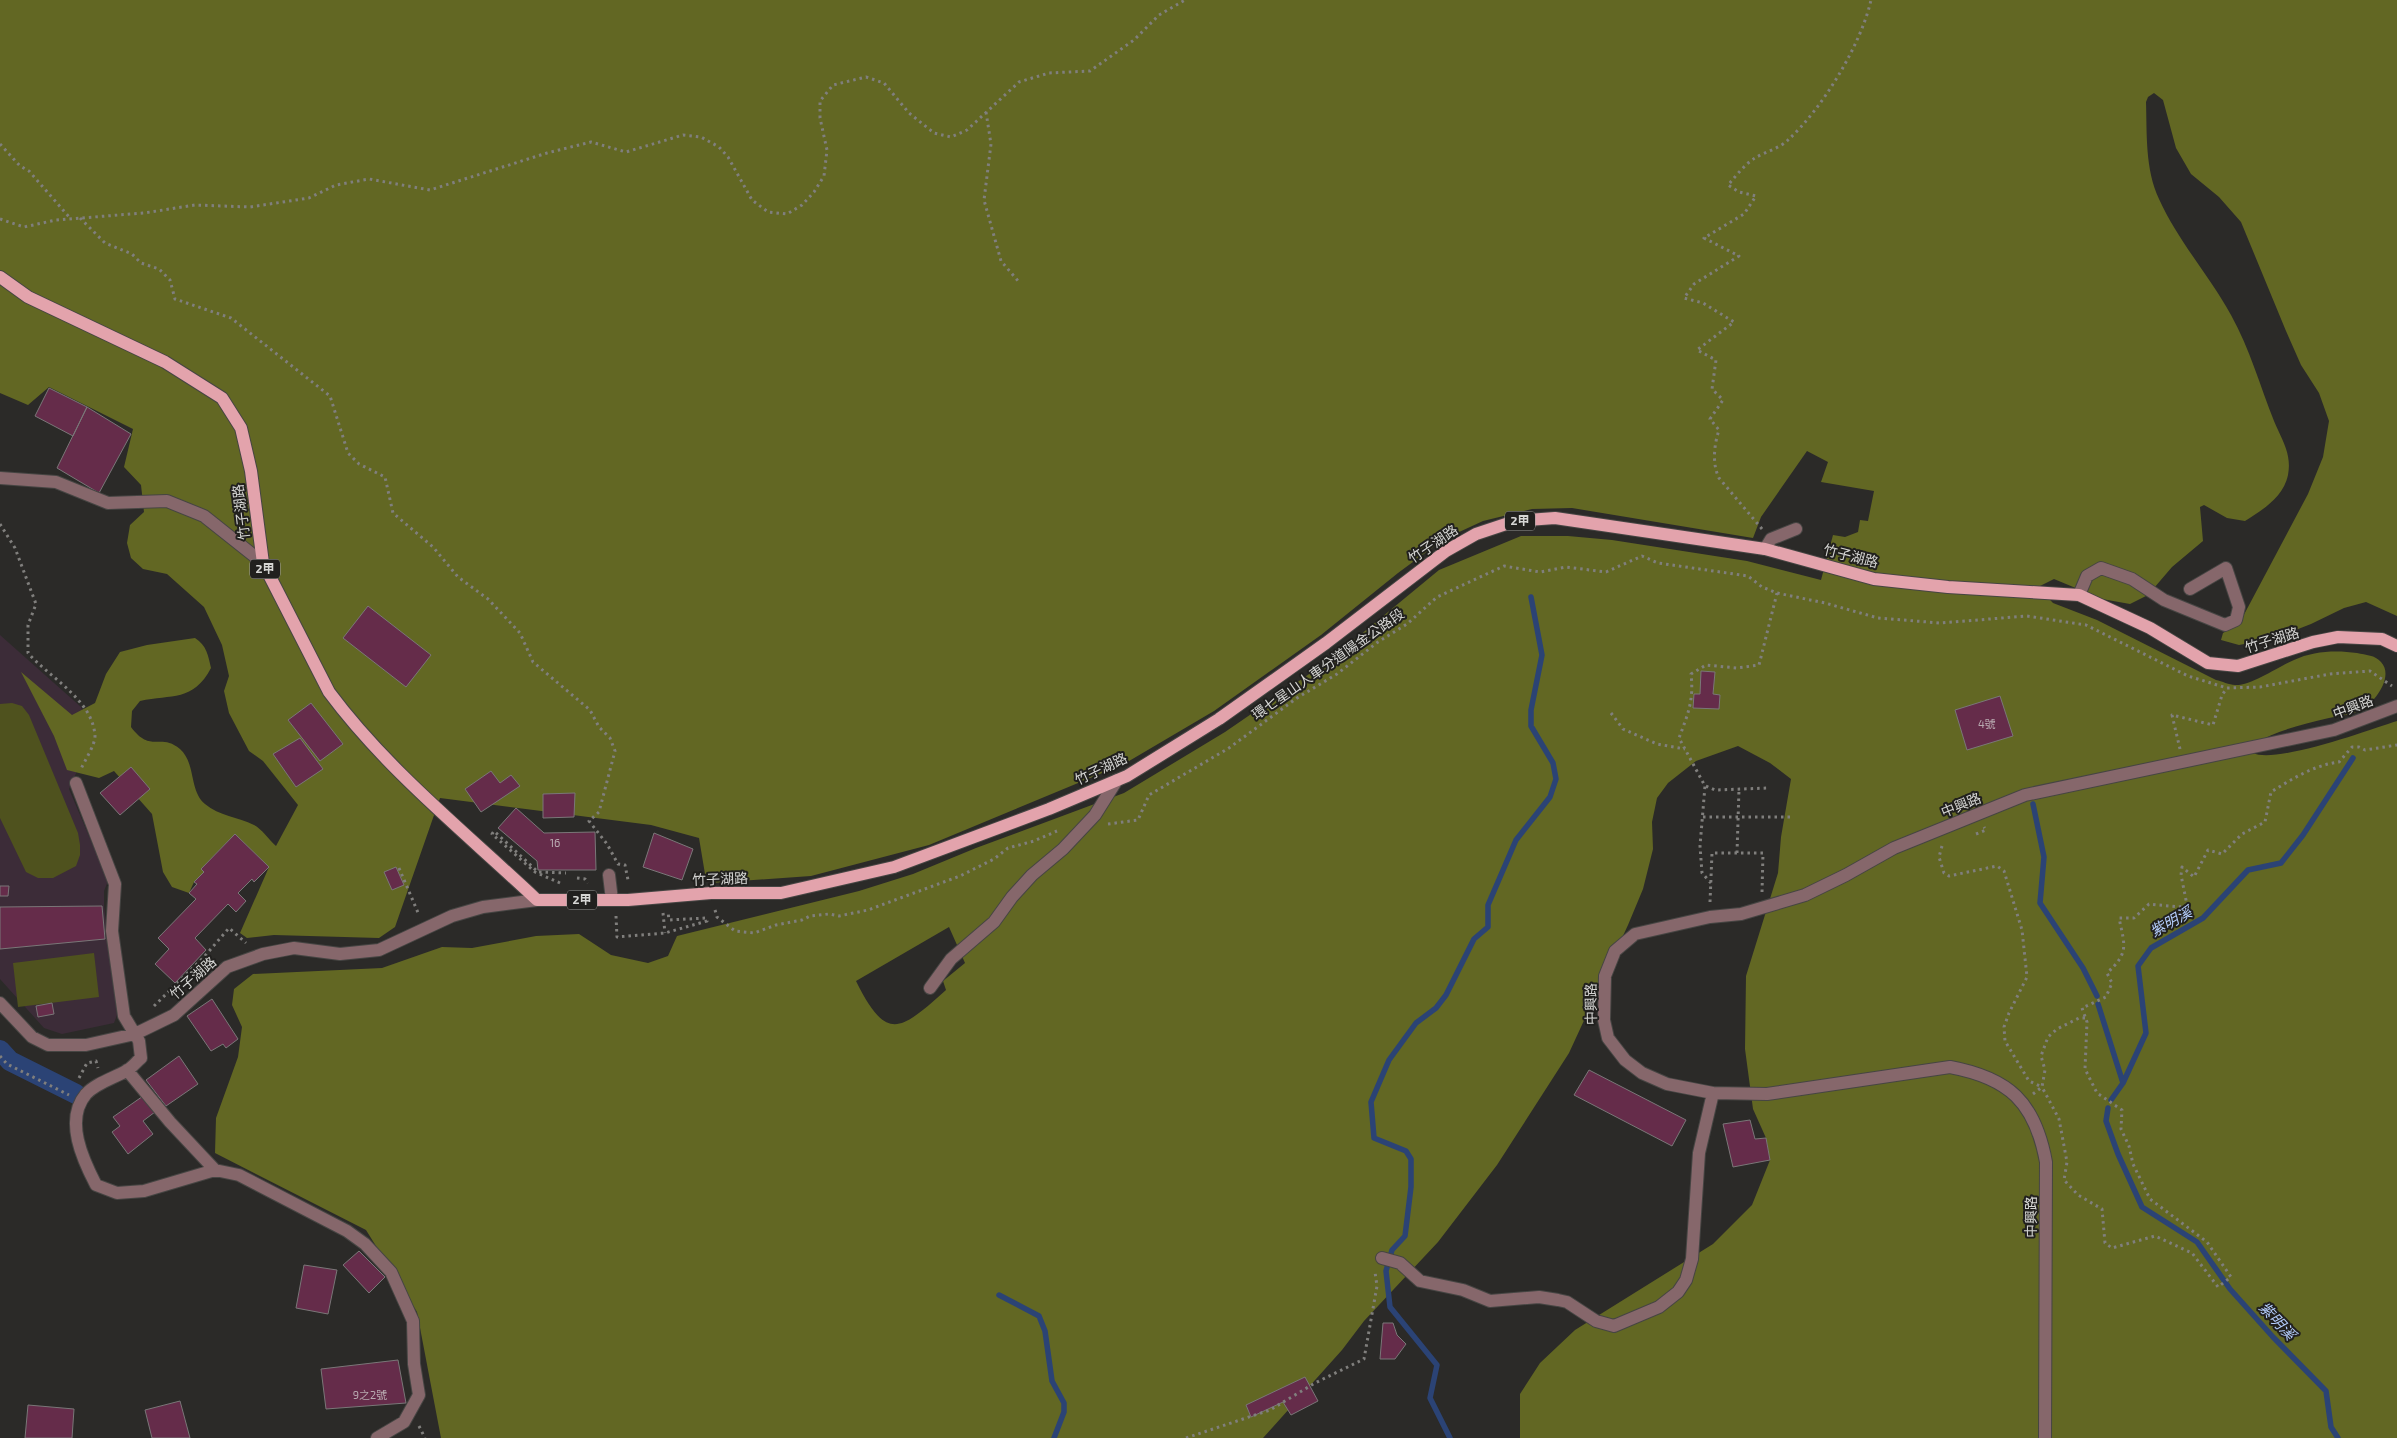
<svg xmlns="http://www.w3.org/2000/svg" width="2397" height="1438" font-family="'Exo 2','Noto Sans TC',sans-serif">
<style>
.education{fill:#3c2c38}
.green{fill:#4f521e}
.forest{fill:#626723;fill-rule:evenodd}
.lines{fill:none;stroke-linecap:round;stroke-linejoin:round}
.stream{stroke:#2b4375;stroke-width:5.5}
.canal{stroke:#2b4375;stroke-width:20}
.building{fill:#652c4a;stroke:#7a7778}
.minor-casing{stroke:#464543;stroke-width:14}
.major-casing{stroke:#464543;stroke-width:14}
.path{stroke:#807f7d;stroke-width:3;stroke-dasharray:2.5 4;stroke-linecap:butt}
.minor{stroke:#86676b;stroke-width:12}
.major{stroke:#e3a3ac;stroke-width:12}
.labels{text-anchor:middle;stroke-width:4;stroke-linejoin:round;paint-order:stroke}
.number-label{font-size:11px;fill:#b9abb1}
.shield{fill:#21201e;stroke:#9f9f9d;stroke-width:1}
.shield-label{font-size:12px;font-weight:bold;fill:#d5d5d3}
.street-label{font-size:14px;fill:#d5d5d3;stroke:#21201e}
.water-label{font-size:15px;font-style:italic;fill:#b4cdfc;stroke:#21201e}
</style>
<rect width="100%" height="100%" fill="#2b2a28"/>
<path class="education" d="M0,635L81,707L89,726V744L69,789L108,881L104,891V906L117,1015L114,1023L62,1034L44,1028L0,979Z"/>
<path class="green" d="M12,703L22,706L29,715L78,833L80,845V855L76,866L53,878H38L26,872L0,818V704Z
M94,953L99,997L18,1007L13,963Z"/>
<path class="forest" d="M0,0H2397V616L2366,602L2344,608L2311,624L2275,638L2239,645L2221,640L2223,633L2239,624L2308,494L2323,457L2329,421L2319,393L2301,365L2286,331L2241,222L2219,197L2191,174L2176,148L2163,100L2154,93L2148,97L2146,102C2147,134 2145,169 2159,199C2178,241 2209,275 2231,315C2250,349 2260,386 2274,421C2282,440 2292,454 2288,475C2283,498 2262,510 2245,521L2227,518L2204,505L2200,507L2203,541L2172,567L2148,595L2130,604L2102,599L2054,579L2038,587L2053,603L2097,620L2216,680C2222,681 2229,685 2235,685C2251,686 2279,666 2294,660C2313,651 2336,650 2357,653C2366,655 2375,655 2381,662C2395,677 2373,705 2359,711C2350,715 2339,716 2329,718C2304,724 2277,730 2254,744L2253,753C2276,764 2369,730 2397,721V1438H1520V1394L1540,1363L1575,1330L1713,1244L1752,1205L1770,1160L1766,1138L1753,1109L1745,1049L1746,976L1778,873L1781,837L1791,779L1770,763L1738,746L1696,761L1668,783L1657,798L1652,822L1653,849L1643,889L1628,925L1569,1053L1497,1165L1438,1242L1364,1321L1342,1350L1263,1438H441L417,1312L366,1230L215,1153L216,1118L238,1057L242,1027L232,1005L234,989L253,974L382,968L442,947L472,948L536,936L579,934L611,955L648,963L668,956L677,936L859,891L913,874L976,848L1124,793L1225,732L1331,659L1439,570L1521,536H1568L1612,540L1747,561L1821,580L1833,535L1845,537L1858,532L1860,520L1868,521L1874,491L1821,482L1828,462L1807,451L1761,517L1753,538L1572,508L1532,509L1483,521L1444,539L1398,573L1321,635L1214,711L1124,764L929,845L811,876L711,883L705,874L699,838L651,825L440,798L395,927L379,938L274,935L247,938L240,933L269,867L235,834L201,869L204,872L194,882L189,893L172,887L163,872L152,814L114,771L99,778L67,770L54,736L21,672L72,715L95,703L106,674L120,652L147,645L195,638C207,646 208,655 211,668C193,702 172,694 140,701L132,711L131,727C151,754 160,732 180,749C196,763 189,791 205,804C219,816 238,817 254,825C262,829 269,840 276,846L298,805L263,761L249,751L229,713L224,691L229,676L222,645L204,607L167,574L143,569L131,558L127,543L130,525L144,512L141,485L124,467L133,429L49,387L28,405L0,393ZM949,927L965,963L943,981L946,990C901,1030 887,1044 856,981Z
M0,1042V1043L42,1079L0,1064Z"/>
<g class="lines">
<path class="stream" d="M2033,804L2044,857L2040,903L2083,968L2097,996
M2098,1004L2123,1083
M2111,1100L2123,1083L2146,1033L2138,966L2151,948L2203,918L2248,870L2281,863L2303,835L2353,758
M2108,1108L2106,1121L2118,1154L2142,1207L2197,1242L2230,1289L2273,1337L2326,1391L2331,1427L2338,1438
M999,1295L1039,1316L1045,1331L1052,1381L1064,1403V1412L1054,1438
M1450,1438L1430,1398L1437,1365L1390,1307L1386,1271L1392,1250L1405,1236L1411,1187V1159L1406,1151L1374,1138L1371,1102L1389,1060L1416,1023L1436,1008L1446,995L1474,939L1488,927V905L1516,840L1550,797L1556,779L1553,763L1531,726V710L1542,655L1531,597"/>
<path class="canal" d="M0,1050L10,1061L76,1094"/>
</g>
<path class="building" d="M49,388L87,407L73,436L35,416Z
M87,407L131,434L99,493L57,468Z
M368,606L431,655L406,687L343,638Z
M1701,671L1715,672L1713,694L1720,695L1719,709L1693,708L1694,694H1700Z
M2000,696L2013,736L1967,750L1955,710Z
M311,703L343,744L320,761L288,720Z
M300,738L323,769L296,787L273,754Z
M131,767L150,789L120,815L100,793Z
M491,771L500,783L511,775L520,786L481,812L465,789Z
M575,793L574,817L543,818V794Z
M516,808L544,833L595,832L596,870H538L537,861L498,828Z
M654,833L693,849L682,880L643,867Z
M235,834L269,867L254,882L252,879L238,893L246,901L236,912L228,904L195,938L206,950L175,983L155,964L169,949L158,938L196,899L189,893L197,884L194,882L204,872L201,869Z
M396,867L404,885L392,890L384,872Z
M0,886H9L8,896H0Z
M102,906L105,939L0,949V907Z
M212,999L238,1039L226,1048L223,1044L211,1051L187,1016Z
M52,1003L54,1014L38,1017L36,1006Z
M179,1056L198,1084L166,1106L146,1080Z
M1589,1070L1686,1120L1672,1146L1574,1095Z
M146,1094L159,1109L143,1121L153,1134L128,1154L112,1132L120,1126L113,1117Z
M1750,1120L1755,1139L1766,1138L1770,1160L1733,1167L1723,1124Z
M359,1251L385,1277L369,1293L343,1265Z
M304,1265L337,1270L328,1314L296,1308Z
M1383,1323H1393L1397,1335L1406,1344L1395,1359H1380Z
M398,1360L406,1403L326,1409L321,1369Z
M1305,1377L1318,1401L1291,1415L1283,1402L1251,1417L1246,1405Z
M180,1401L190,1438H152L145,1410Z
M28,1405L74,1409L72,1438H25Z"/>
<g class="lines">
<defs>
<path id="minor" d="M0,478L56,482L108,503L167,501L204,516L263,563
M1765,549L1771,539L1796,529
M2079,595L2087,576L2101,568L2132,579L2164,600L2225,625L2236,620L2239,607L2226,568L2190,589
M76,783L115,884L112,931L124,1016L139,1041L141,1058C136,1062 132,1068 126,1071C114,1078 96,1083 86,1094C64,1120 83,1160 96,1185L117,1193L144,1191L215,1170L239,1175L347,1231L365,1244L391,1272L413,1321L414,1364L419,1395L404,1422L377,1438
M609,875L612,900
M930,988L951,959L994,922L1012,897L1032,875L1063,849L1095,815L1117,780
M0,1003L32,1037L48,1045H86L135,1034L174,1015L227,967L263,954L294,948L340,954L379,950L452,916L483,907L537,900
M127,1070L170,1122L215,1170
M1382,1258L1400,1263L1420,1281L1463,1290L1490,1301L1539,1297L1558,1300L1567,1302L1596,1321L1614,1326L1659,1307L1678,1292L1686,1280L1692,1259L1699,1153L1713,1093
M2045,1438L2046,1162C2035,1102 2009,1078 1950,1067L1767,1094L1713,1093L1667,1084L1642,1073L1625,1060L1608,1038L1604,1020L1605,976L1615,951L1635,934L1710,917L1741,914L1805,895L1846,875L1894,848L2025,795L2334,730L2397,706"/>
<path id="major" d="M0,277L28,297L165,362L222,398L241,428L251,471L263,563L329,692C387,770 466,833 537,900H628L711,893H781L894,867L1049,809L1127,776L1219,719L1326,643L1446,551L1476,534L1515,521L1555,518L1765,549L1874,579L1948,587L2079,595L2150,628L2208,663L2238,666L2313,642L2338,637L2382,639L2397,646"/>
</defs>
<use href="#minor" class="minor-casing"/>
<use href="#major" class="major-casing"/>
<path class="path" d="M986,112L991,144L984,200L1001,261L1019,282
M0,144L20,166L29,171L70,218
M80,218L105,243L132,254L141,263L159,269L170,280L175,299L231,318L330,396L348,453L359,464L385,477L393,513L433,547L458,577L488,599L520,633L533,662L590,710L599,727L610,738L615,751L599,812L589,821L607,844L618,864L625,865L628,880
M0,219L24,227L56,220L144,213L195,205L250,207L309,198L336,185L369,179L430,190L547,153L591,142L626,152L683,135L701,137L719,147L728,157L752,200L768,212L787,214L802,205L814,192L824,176L827,150L820,118V101L833,85L866,77L884,83L909,113L934,133L951,137L967,130L1019,82L1049,73L1090,71L1134,40L1159,15L1185,0
M0,524L15,548L36,604L28,625V653C50,678 93,700 95,736C95,745 85,760 81,769
M1762,529L1719,478C1712,464 1714,445 1719,430L1710,419L1723,400L1712,389L1716,360L1697,350L1734,322L1703,303L1684,298L1694,284L1739,256L1704,238L1744,214L1756,196L1739,192L1728,185C1736,176 1745,164 1755,158C1765,152 1780,148 1788,140C1822,109 1861,45 1871,0
M1611,713L1623,729L1657,744L1685,749
M2180,749L2172,715L2213,725L2222,695L2227,688
M1706,786L1715,790L1768,788
M1703,817H1790
M1108,824L1138,820L1149,795L1229,748L1297,698L1337,674L1378,642L1407,624L1437,597L1504,566L1540,572L1566,567L1606,572L1642,556L1658,563L1748,576L1762,587L1777,593L1825,603L1878,618L1940,623L2027,616L2086,625L2188,676L2227,688L2260,687L2330,674L2370,671L2392,686
M1976,834L1986,830L1984,827
M1942,846L1939,857L1944,873L1949,876L1997,866L2004,871L2022,930L2027,977L2009,1013L2004,1027L2005,1041L2029,1081L2042,1087
M1737,853L1739,789
M399,868L419,915
M577,878L585,879L588,883
M560,883L535,872L492,834L494,831L538,872L566,873
M1711,883L1702,873L1700,846L1705,786L1679,738C1688,714 1694,700 1691,674L1706,665L1737,668L1759,665L1777,593
M1710,902L1712,853H1763L1762,892
M715,910L717,917L735,931L754,933L776,925L802,920L810,916L829,914L839,916L868,910L960,876L994,859L1008,848L1034,841L1057,831
M663,913L665,933
M616,916L617,937L665,933L707,921L706,918L669,920L668,912
M154,1006L204,957L229,928L246,943
M2085,1018H2079L2057,1029L2048,1037L2041,1056L2045,1070L2042,1087L2059,1119L2067,1162L2064,1180L2078,1195L2102,1209L2105,1243L2112,1248L2155,1236L2192,1253L2218,1287L2231,1277L2207,1242L2150,1199L2133,1164L2129,1146L2121,1129L2122,1110L2097,1093L2085,1069L2087,1022L2082,1008L2106,997L2112,983L2107,973C2129,953 2125,946 2119,918H2134L2149,904L2179,907L2187,905L2181,875L2182,867L2194,877L2208,850L2222,854L2242,834L2265,822L2271,792C2292,779 2314,765 2339,762L2352,747H2359L2365,750L2397,745
M0,1056L7,1064L69,1095
M79,1078L87,1063L96,1061L98,1068
M2033,1094L2042,1087
M419,1426L425,1438
M1186,1438L1270,1410L1315,1383L1364,1359L1377,1286L1375,1272"/>
<use href="#minor" class="minor"/>
<use href="#major" class="major"/>
</g>
<g class="labels">
<g class="number-label">
<text x="1987" y="728">4號</text>
<text x="555" y="847">16</text>
<text x="370" y="1399">9之2號</text>
</g>
<g class="shield">
<rect x="1505" y="511.5" width="30" height="19" rx="4"/>
<rect x="250" y="559.5" width="30" height="19" rx="4"/>
<rect x="567" y="890.5" width="30" height="19" rx="4"/>
</g>
<g class="shield-label">
<text x="1520" y="525">2甲</text>
<text x="265" y="573">2甲</text>
<text x="582" y="904">2甲</text>
</g>
<g class="street-label">
<text transform="translate(241 512) rotate(-97)" y="5">竹子湖路</text>
<text transform="translate(1433 544) rotate(-34)" y="5">竹子湖路</text>
<text transform="translate(1851 556) rotate(14)" y="5">竹子湖路</text>
<text transform="translate(2272 640) rotate(-17)" y="5">竹子湖路</text>
<text transform="translate(1328 664) rotate(-35)" y="5">環七星山人車分道陽金公路段</text>
<text transform="translate(2353 707) rotate(-21)" y="5">中興路</text>
<text transform="translate(1101 769) rotate(-25)" y="5">竹子湖路</text>
<text transform="translate(1961 805) rotate(-22)" y="5">中興路</text>
<text transform="translate(720 879) rotate(-2)" y="5">竹子湖路</text>
<text transform="translate(193 978) rotate(-41)" y="5">竹子湖路</text>
<text transform="translate(1591 1004) rotate(-91)" y="5">中興路</text>
<text transform="translate(2031 1217) rotate(-90)" y="5">中興路</text>
</g>
<g class="water-label">
<text transform="translate(2171 922) rotate(-29)" y="5">紫明溪</text>
<text transform="translate(2277 1321) rotate(47)" y="5">紫明溪</text>
</g>
</g>
</svg>
